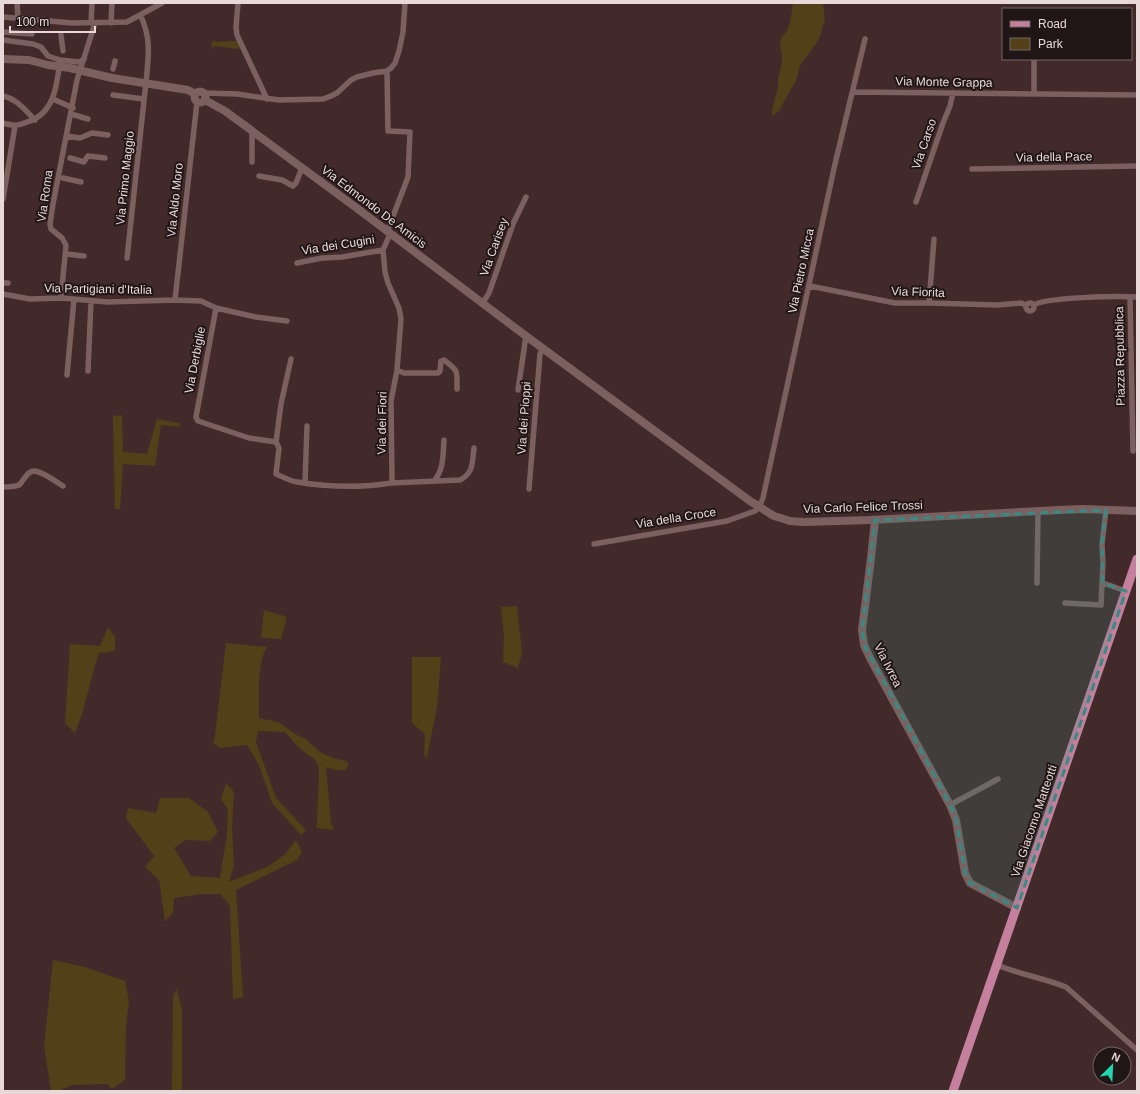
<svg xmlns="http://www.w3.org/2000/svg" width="1140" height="1094" font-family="Arial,sans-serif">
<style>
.green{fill:#533f18}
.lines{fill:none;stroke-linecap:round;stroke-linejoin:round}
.street{stroke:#7b605f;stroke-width:5.5}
.secondary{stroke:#7b605f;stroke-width:8}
.primary{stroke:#c5809d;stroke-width:9}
.marked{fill:#3a8a83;fill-opacity:0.2;stroke:#3a8a83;stroke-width:3;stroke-dasharray:8 5;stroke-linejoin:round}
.labels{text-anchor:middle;stroke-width:4;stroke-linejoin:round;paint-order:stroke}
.street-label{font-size:12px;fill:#e8d8d8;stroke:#211616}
</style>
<rect width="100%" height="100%" fill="#422a2a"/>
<path class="green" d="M793,3H823L825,20L820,36L816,44L800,65L796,81L787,96L779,111L772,116V110L778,87V79L782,63V54L780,46L781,38L787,31L790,23Z
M214,40L216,42L237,41L240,49L215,46L212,49L211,44Z
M122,415L123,452L147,454L157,419L180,423L179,427L161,425L155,466L123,464L120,509H115L113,416Z
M517,606L522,652L518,668L503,662L504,636L501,607Z
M264,610L287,617L281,639L261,638Z
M108,627L115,637V651L99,653C90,679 86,707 75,733L65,723L70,644L100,646Z
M226,643L267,647C257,662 259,699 259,718L278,722L297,735L306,739L320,752L333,758L346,761L349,765L345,770H336L326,767L331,823L334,830L316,828L317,823L319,770C316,755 312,760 303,751C296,746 291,738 285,732L258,731L256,742L276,798L306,830L301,835L272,803L259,765L247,745L220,748L213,743L215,735Z
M412,657H441L437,707L427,757L424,756L425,734L412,723Z
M226,783L234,792L232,828L234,865L229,882L269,866L285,854L296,840L302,852L297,860L236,890L243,997L233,999L230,906L220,894H201L174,898L173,913L165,921L159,880L145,867L154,856L126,818L128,808L156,813L160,798H189L208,812L218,832L210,841L186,840L174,848L191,876L220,878L227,834L228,810L221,799Z
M53,960L85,967L125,981L129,1001L126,1026L125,1080L112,1089L107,1084L72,1085L58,1091H51L44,1046Z
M177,989L182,1010V1091H172L173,995Z"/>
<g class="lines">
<path class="street" d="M17,3L18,18
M238,3L236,27L237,35L267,99
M141,16C152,42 148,56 146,84
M3,17L72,23L127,22L162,3
M91,23L92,3
M111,23L112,3
M3,32L32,34
M61,35L63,51
M3,40L33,44L41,47L48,56L60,60C57,84 55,114 27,122C17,126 14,126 3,123
M60,60L79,62L84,59
M113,69L115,61
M853,92L1137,95
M204,93L237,94L279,100L323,99L331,96L337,93L351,80L357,77L373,73L387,71L391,68L395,63L399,51L403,32L405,3
M1034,94V59
M113,95L144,99
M3,96C17,99 25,110 35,120
M53,99L73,108
M71,114L88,119
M67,136L80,138L92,133L108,135
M70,158L84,162L88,156L105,158
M252,162V132
M972,169L1137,166
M259,176L282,180L293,186L296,183L302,168
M63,178L81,182
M3,199L15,126
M916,202L943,123L950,106L953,93
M387,232L408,177L410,132L388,131L387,71
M66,254L84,256
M127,258L146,82
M297,263L322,258L342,257L383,250
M3,283H8
M810,286L895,303H929L997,305L1021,303L1026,305
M3,294L30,299L61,298L108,302L175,300L201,301L216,308L256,317L287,321
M1130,297L1133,451
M61,298L66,245L62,238L51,229L50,224L53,204L77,80L95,23
M175,300L197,102
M1026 307a4 4 0 1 1 8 0a4 4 0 1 1-8 0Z
M929,303L934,239
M482,304L489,293L513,224L526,197
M1034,305C1045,297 1120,296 1137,297
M216,308L196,417L198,421L249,438L276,442L279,448L276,474C283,477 290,481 297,482C328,487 360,488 391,483L392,478L391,401L397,370L401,319L399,308L388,283L385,272L383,250L390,234
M397,370L404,373H438L440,371L441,361L444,360C459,371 457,371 457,389
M88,371L91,301
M67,375L74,299
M518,390L526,336
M276,442L281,404L291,359
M434,481C444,470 443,454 444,440
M305,483L307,426
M391,483L460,480C474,473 472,462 474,448
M3,487C8,487 14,487 19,485C24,481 27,470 35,471C45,473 55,481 63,486
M529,489L540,354L543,348
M594,544L727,521L755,511L759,507L763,498L835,164L865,39
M1037,583L1038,511
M1103,583L1126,591
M1065,603L1101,605L1103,563L1102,544L1106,510
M950,805L998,779
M997,965C1019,974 1043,978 1066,987L1137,1050"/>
<path class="secondary" d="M3,59L29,60L48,65L70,68L112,78L188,90L195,94
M194.5 97a5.5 5.5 0 1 1 11 0a5.5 5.5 0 1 1-11 0Z
M205,100L225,111L358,209L526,336L750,501L774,516L790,521L804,522L870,520L1059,510L1083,509L1137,511
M875,520L871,558L862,630L864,645L870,658L950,805L956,820L965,873L970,883L1017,908"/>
<path class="primary" d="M953,1091L1137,559"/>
</g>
<path class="marked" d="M1106,510L1102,544L1103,583L1126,591L1017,908L970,883L965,873L956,820L950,805L864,645L862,630L875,520Z"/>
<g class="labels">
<g class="street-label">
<text transform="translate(944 82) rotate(1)" y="4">Via Monte Grappa</text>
<text transform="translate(924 144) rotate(-71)" y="4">Via Carso</text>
<text transform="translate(1054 157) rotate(-1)" y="4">Via della Pace</text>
<text transform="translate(125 178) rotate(-84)" y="4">Via Primo Maggio</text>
<text transform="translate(45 196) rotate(-82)" y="4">Via Roma</text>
<text transform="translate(175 200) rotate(-84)" y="4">Via Aldo Moro</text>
<text transform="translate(374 207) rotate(37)" y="4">Via Edmondo De Amicis</text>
<text transform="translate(338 245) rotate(-9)" y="4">Via dei Cugini</text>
<text transform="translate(494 247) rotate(-70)" y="4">Via Carisey</text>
<text transform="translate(801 271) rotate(-78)" y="4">Via Pietro Micca</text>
<text transform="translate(98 289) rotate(1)" y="4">Via Partigiani d'Italia</text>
<text transform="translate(918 292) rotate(2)" y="4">Via Fiorita</text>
<text transform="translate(1120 356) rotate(-91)" y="4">Piazza Repubblica</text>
<text transform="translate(195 360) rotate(-79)" y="4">Via Derbiglie</text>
<text transform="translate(524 418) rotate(-86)" y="4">Via dei Pioppi</text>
<text transform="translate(382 423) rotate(-89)" y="4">Via dei Fiori</text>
<text transform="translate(863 507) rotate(-2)" y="4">Via Carlo Felice Trossi</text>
<text transform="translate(676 518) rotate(-9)" y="4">Via della Croce</text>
<text transform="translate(888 665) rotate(63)" y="4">Via Ivrea</text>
<text transform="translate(1034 821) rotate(-71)" y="4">Via Giacomo Matteotti</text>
</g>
</g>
<rect width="1140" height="1094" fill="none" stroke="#e8d8d8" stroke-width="8"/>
<rect x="1002" y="8" width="130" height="52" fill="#211616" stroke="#716464"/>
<rect x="1010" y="21" width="20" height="6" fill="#c5809d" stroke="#716464"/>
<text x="1038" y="28" font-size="12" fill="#e8d8d8">Road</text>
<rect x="1010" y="38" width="20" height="12" fill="#533f18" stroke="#716464"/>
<text x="1038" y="48" font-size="12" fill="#e8d8d8">Park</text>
<g transform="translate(1112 1066) rotate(24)"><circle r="19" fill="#211616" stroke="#716464"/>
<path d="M0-3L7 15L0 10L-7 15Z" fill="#21d5b0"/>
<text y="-6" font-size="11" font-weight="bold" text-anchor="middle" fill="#e8d8d8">N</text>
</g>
<path d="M10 26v6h85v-6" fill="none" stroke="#e8d8d8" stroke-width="2"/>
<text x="16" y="26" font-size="12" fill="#e8d8d8" stroke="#211616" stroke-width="3" paint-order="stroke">100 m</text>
</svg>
